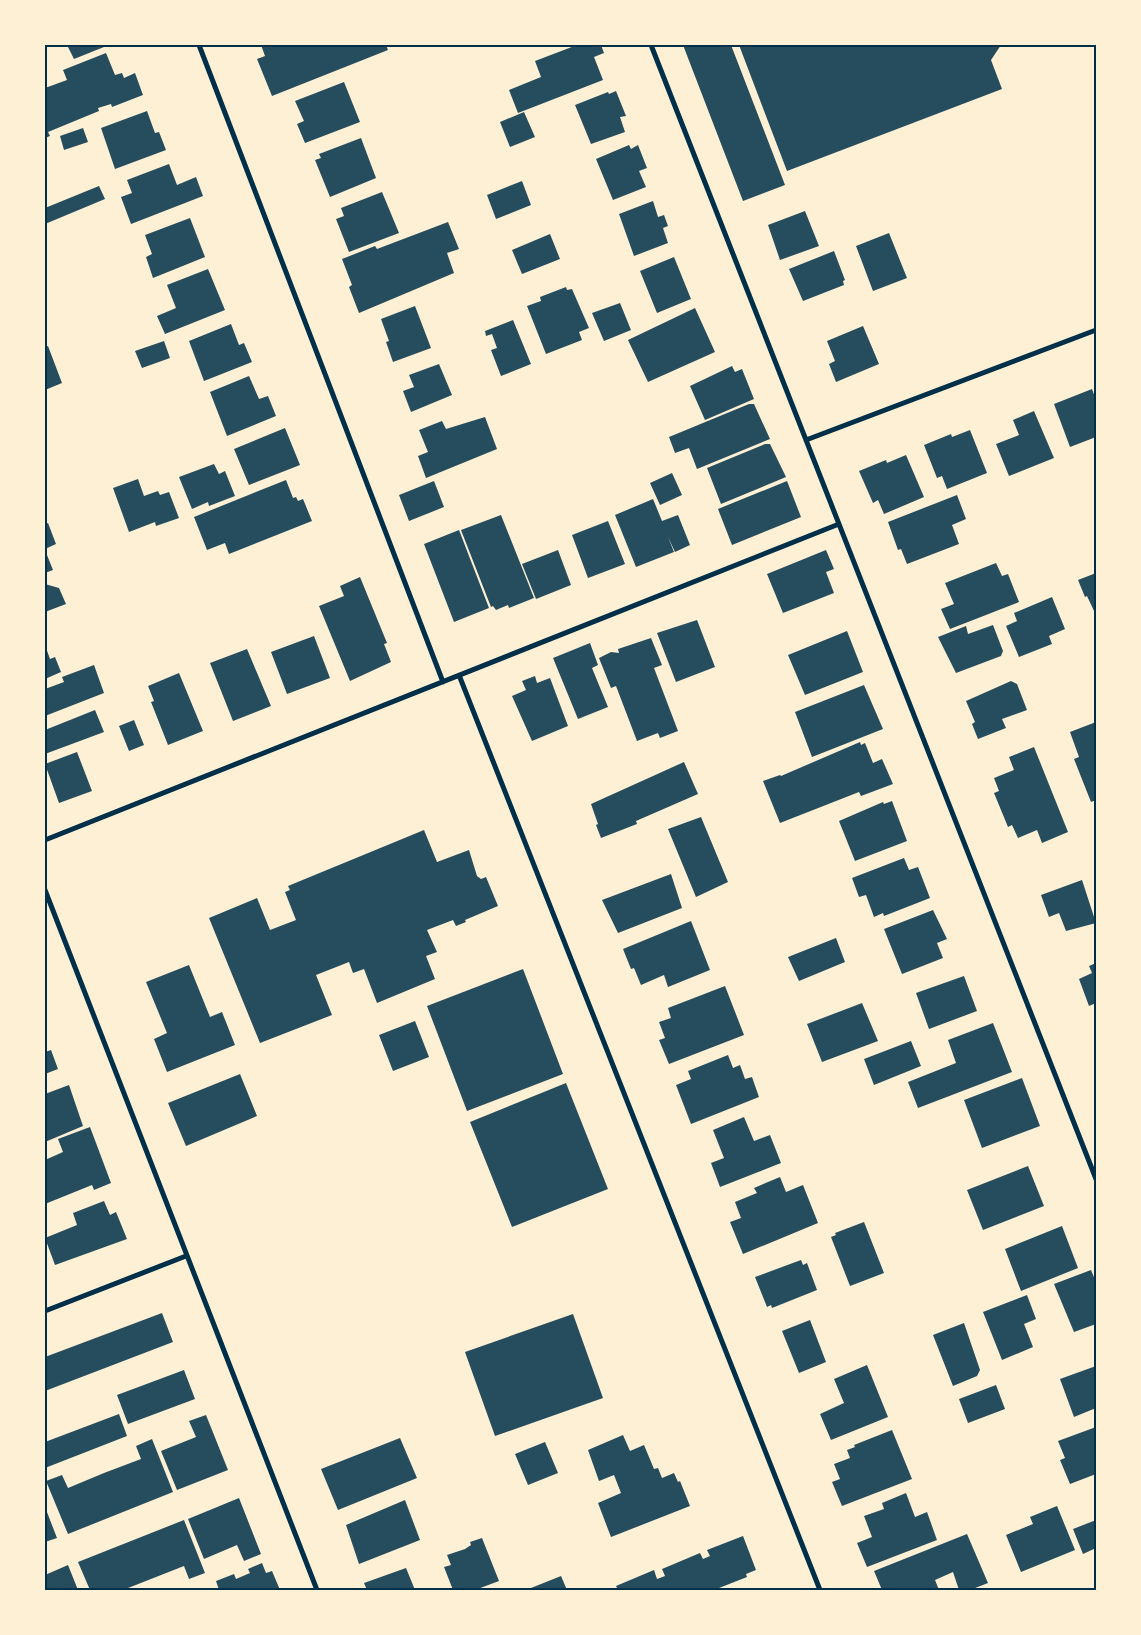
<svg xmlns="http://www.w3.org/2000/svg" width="1141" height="1635" font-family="Mulish,sans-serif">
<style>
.building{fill:#264d5e}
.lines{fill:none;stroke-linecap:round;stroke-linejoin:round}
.minor{stroke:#003049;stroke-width:5}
.neatline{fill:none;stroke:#003049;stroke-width:2}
</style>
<rect width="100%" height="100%" fill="#fdf0d5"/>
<path class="building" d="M67,45H109L74,59Z
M261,45H386L388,50L272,96L257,59L265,56Z
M577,45H601L604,53L594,57L603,80L518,113L509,90L541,77L535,61Z
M683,45H731L785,185L743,201Z
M739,45H1001L991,60L1002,89L787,171Z
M106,53L115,75L122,73L124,78L135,73L143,95L112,107L111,104L98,108L99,111L48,132L50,136L45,138V88L67,80L63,70Z
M344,82L360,122L305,143L297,124L304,121L295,101Z
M616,91L626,116L620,117L625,132L591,144L575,105L608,92L609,94Z
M147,111L155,133L159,132L166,150L115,169L101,128Z
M524,112L535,137L510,147L500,122Z
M83,128L88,142L64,150L60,136Z
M361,138L376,178L330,197L315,160L321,158L319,154Z
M629,145L631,149L638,145L647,168L639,171L646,187L613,200L596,159Z
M169,164L177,185L196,177L203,196L131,224L121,197L132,193L127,180Z
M522,181L531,205L496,219L487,195Z
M99,186L105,199L45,224V208Z
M382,192L399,233L349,252L336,219L344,216L341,208Z
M653,201L658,217L664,215L668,226L663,228L668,243L634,256L619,214Z
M805,211L819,246L780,260L768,225Z
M190,218L205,257L153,278L146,257L152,254L145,235Z
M448,222L459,249L447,253L454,273L359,313L349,287L352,285L342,259L375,246L377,249Z
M889,233L907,278L873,291L856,246Z
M550,234L560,259L522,274L512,250Z
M834,251L845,280L843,281L844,285L803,301L789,269Z
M674,257L691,299L657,313L640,271Z
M208,269L225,310L165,334L157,316L176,308L167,285Z
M566,287L567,290L572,289L589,328L579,332L582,340L546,354L527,306L541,301L540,297Z
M620,303L631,330L604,341L592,313Z
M415,306L431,348L393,362L386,342L389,341L381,319Z
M695,308L715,352L648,382L628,340Z
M513,320L531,364L501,376L491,350L497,348L492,334L486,336L485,331Z
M231,324L239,345L244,343L252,362L204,381L189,341Z
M863,326L879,364L836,382L829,364L835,361L827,341Z
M164,341L170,358L142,368L135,351Z
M48,346L62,383L45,390V347Z
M439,364L452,395L411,412L403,391L414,387L409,375Z
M732,366L735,372L742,369L754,399L705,420L690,386Z
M249,376L259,399L268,396L276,416L227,436L210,392Z
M1092,389L1096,400V437L1070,447L1054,404Z
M749,404H754L770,439L697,469L689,448L675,453L669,437Z
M1034,411L1054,458L1009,476L996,444L1019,435L1013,420Z
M485,417L497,449L426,478L418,456L428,452L419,430L442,421L446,429Z
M285,428L300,465L249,485L234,449Z
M970,430L987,473L947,489L942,476L937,478L924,445L951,434L952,437Z
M765,444H770L786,477L721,504L707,468Z
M906,455L924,497L884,514L878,500L873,503L859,471L886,460L887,463Z
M214,464L219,474L225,471L235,496L209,506L208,502L192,509L179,477Z
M672,473L682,495L660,505L650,483Z
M138,479L144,496L158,491L160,495L169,492L179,518L156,526L155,522L129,532L113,488Z
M286,480L293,498L296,497L298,501L303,499L312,521L229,554L225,543L207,550L194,517Z
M434,481L444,507L409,521L399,495Z
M787,481L801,517L732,545L718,509Z
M957,495L966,519L952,525L959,544L907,564L901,549L898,550L888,522Z
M653,499L662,521L678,515L690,545L675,552L668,537L674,552L636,567L615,515Z
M501,515L534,598L509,608L508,605L496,610L493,606L491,607L461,530Z
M608,521L625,564L588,578L572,535Z
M48,523L56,544L45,549V524Z
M459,530L489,608L454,622L424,544Z
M45,550L53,570L45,573Z
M558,550L571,585L536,599L522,564Z
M826,550L834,569L826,572L834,593L783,613L767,574Z
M996,563L1002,576L1008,574L1019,602L950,629L941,609L954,604L945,583Z
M1096,573V610L1094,611L1087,596L1085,597L1078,580Z
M360,577L387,643L384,644L391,662L350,681L319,606L344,596L340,586Z
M45,584L59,588L66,604L45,612Z
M1052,597L1065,629L1049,636L1052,644L1019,657L1006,626L1017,621L1014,613Z
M697,620L715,667L676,682L657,633Z
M993,625L1003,651L1001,656L956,673L938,637L966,626L968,634Z
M847,631L863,672L805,695L788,655Z
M314,636L330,678L287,694L271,652Z
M651,638L662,665L654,668L678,731L660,738L658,733L637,741L616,686L611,688L599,658L611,652L619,653L618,649Z
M590,643L598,665L592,668L608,707L578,719L553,658Z
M45,645L50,659L55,657L61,672L45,679Z
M247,649L271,706L233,721L210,663Z
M94,665L104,693L45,716V689L64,682L62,677Z
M179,673L203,731L168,745L151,702L154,701L148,686Z
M535,676L537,683L550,678L568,726L532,741L512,696L526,690L522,681Z
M1011,681L1017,684L1027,710L1002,719L1006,728L978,739L972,724L975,722L966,701Z
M864,685L883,729L812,757L795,712Z
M95,710L104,732L45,754V730Z
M134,720L144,745L129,751L119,726Z
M1096,722V800L1091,802L1074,759L1079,757L1070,732Z
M860,742L861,745L865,743L873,763L882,759L893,784L861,796L859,792L780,823L763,781L780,775L781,776Z
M1034,747L1068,832L1042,843L1037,830L1018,838L1012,825L1008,827L994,793L999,791L994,778L1014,770L1009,757Z
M77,752L92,791L59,803L45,764Z
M684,762L698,794L636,821L637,824L601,838L596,825L598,824L591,804Z
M892,801L907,841L855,861L839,821L883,802L884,804Z
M701,817L728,882L696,897L668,829Z
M424,830L437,862L469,850L477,876L481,879L486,877L498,906L465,920L466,922L456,926L453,920L427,930L437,952L426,956L435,979L377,1003L364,969L353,973L349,962L316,975L332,1015L260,1043L209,918L257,898L270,930L296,920L285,892L290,890L288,886Z
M904,858L909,870L918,867L930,898L884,916L883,913L874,917L866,895L859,897L852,878Z
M671,874L682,908L618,933L602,900Z
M1082,880L1096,923L1066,931L1059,913L1049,917L1041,895Z
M933,910L947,939L937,943L943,958L902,974L884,929Z
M691,921L710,970L668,987L664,975L641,985L634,968L631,969L623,949Z
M836,938L845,962L799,981L788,957Z
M1096,963V1003L1089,1006L1079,979L1092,973L1089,966Z
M189,965L210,1017L222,1012L235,1045L167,1072L154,1039L167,1033L146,982Z
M523,969L563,1074L467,1111L427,1006Z
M964,976L977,1011L929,1029L916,993Z
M725,986L744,1035L669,1064L659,1040L665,1038L659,1022L671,1018L668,1008Z
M862,1003L878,1041L822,1062L807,1024Z
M415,1021L429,1057L393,1071L379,1035Z
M993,1023L1012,1072L918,1108L908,1082L956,1063L948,1040Z
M911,1041L921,1066L874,1085L864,1059Z
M51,1050L58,1069L45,1074V1052Z
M728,1055L733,1068L740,1065L745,1079L752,1077L759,1097L691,1124L676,1085L691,1079L688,1071Z
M240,1074L257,1116L186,1146L168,1103Z
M1022,1078L1040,1126L982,1148L964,1100Z
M566,1083L608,1189L512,1227L470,1122Z
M69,1085L83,1126L45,1142V1094Z
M744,1117L754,1141L770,1135L781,1163L720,1187L711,1163L724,1158L713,1130Z
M90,1127L111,1183L94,1190L92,1185L45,1204V1160L63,1152L58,1139Z
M1028,1166L1044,1206L983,1230L967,1190Z
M780,1177L786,1192L803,1185L818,1223L743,1254L730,1222L741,1218L735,1202L757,1193L754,1188Z
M104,1201L110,1215L116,1212L127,1239L55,1265L45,1238L77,1225L73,1213Z
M864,1222L884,1273L850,1286L831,1237L836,1235L835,1233Z
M1062,1226L1078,1268L1021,1291L1005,1249Z
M801,1260L803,1265L807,1263L817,1290L772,1308L771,1305L767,1307L755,1277Z
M1091,1270L1096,1282V1324L1074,1332L1054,1284Z
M1027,1295L1036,1319L1024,1324L1033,1347L1002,1360L983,1312Z
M162,1313L173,1342L45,1391V1357Z
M573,1314L603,1398L495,1436L465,1352Z
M810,1320L826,1362L799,1373L782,1331Z
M964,1323L980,1370L977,1376L953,1386L933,1335Z
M867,1365L888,1417L831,1440L820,1414L844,1403L834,1379Z
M1096,1366V1408L1074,1417L1060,1379Z
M184,1370L195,1399L128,1424L117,1395Z
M996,1385L1005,1409L968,1423L959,1399Z
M119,1414L127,1436L45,1468V1442Z
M206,1415L228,1470L177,1490L161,1451L196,1437L189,1421Z
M1096,1427V1474L1070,1484L1060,1460L1065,1458L1058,1441Z
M892,1430L912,1479L842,1506L832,1482L840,1479L834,1464L850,1458L847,1450L855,1447L854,1445Z
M623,1435L630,1451L644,1445L654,1469L658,1468L662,1478L674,1473L678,1482L680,1481L690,1506L611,1537L598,1503L621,1493L614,1475L599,1481L588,1450Z
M400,1438L417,1478L338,1510L321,1469Z
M152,1439L173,1492L68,1534L46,1481L62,1475L68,1488L104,1473L141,1459L136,1446Z
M545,1442L558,1473L528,1485L515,1454Z
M906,1493L915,1517L927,1512L937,1540L867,1567L857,1543L872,1537L864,1516L884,1509L882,1503Z
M239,1498L261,1554L244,1561L237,1545L204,1559L188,1519Z
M405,1500L420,1540L359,1564L346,1525Z
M1057,1506L1075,1550L1021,1572L1006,1535L1033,1524L1030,1517Z
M45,1507L57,1538L45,1542Z
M184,1520L205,1573L189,1579L184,1566L123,1590H90L78,1562Z
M1096,1520V1548L1083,1554L1073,1529Z
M967,1534L988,1583L970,1590H959L953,1572L935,1580L939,1590H882L874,1571Z
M743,1536L756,1570L746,1574L747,1577L714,1590H618L616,1586L654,1570L657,1579L665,1576L662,1569L700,1553L703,1559L710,1556L707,1550Z
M482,1538L499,1581L475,1590H453L444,1567L451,1565L447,1555L465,1549L471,1545L470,1542Z
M262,1563L266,1573L272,1571L280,1590H219L216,1581L234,1574L236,1579L250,1573L248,1569Z
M68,1565L78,1590H45V1575Z
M406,1568L415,1590H367L364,1583Z
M561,1576L567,1590H532L531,1588Z"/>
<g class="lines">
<path class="minor" d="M199,45L443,682
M651,45L1096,1179
M806,440L1096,330
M459,675L820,1590
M45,840L839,524
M45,890L317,1590
M45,1311L186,1256"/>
</g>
<rect width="1141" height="1635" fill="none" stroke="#fdf0d5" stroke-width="92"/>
<rect x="46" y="46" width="1049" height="1543" class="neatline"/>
</svg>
